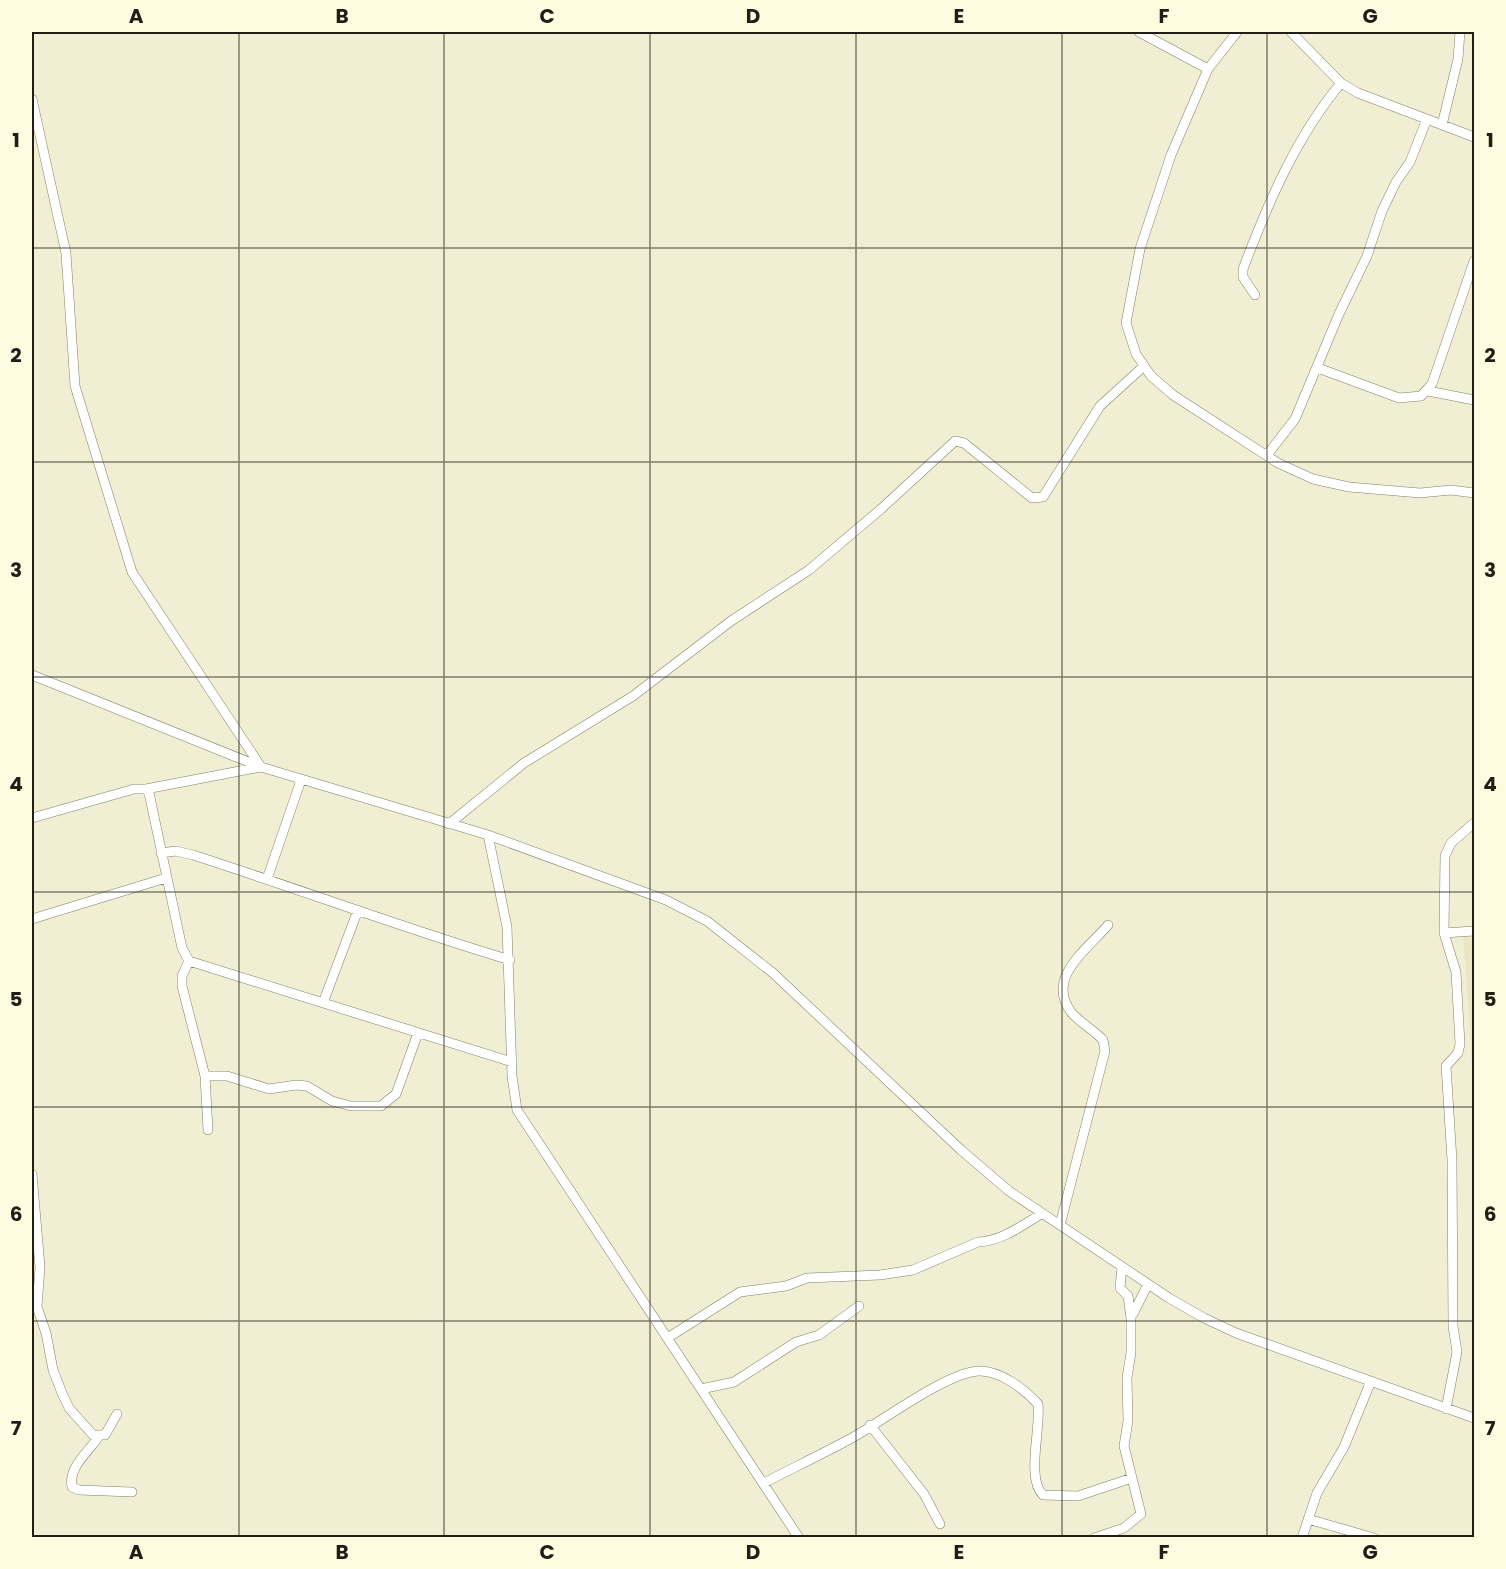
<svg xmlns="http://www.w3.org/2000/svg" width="1506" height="1569" font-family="Poppins,sans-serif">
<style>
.built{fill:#eae6c3}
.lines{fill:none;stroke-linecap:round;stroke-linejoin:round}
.street-casing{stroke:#827f67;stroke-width:10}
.street{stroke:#fff;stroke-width:9}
.grid{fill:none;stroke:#201e15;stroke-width:1.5;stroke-opacity:0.55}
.neatline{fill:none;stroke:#201e15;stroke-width:2}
.grid-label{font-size:20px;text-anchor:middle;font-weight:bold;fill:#201e15}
</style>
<rect width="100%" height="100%" fill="#f0eed3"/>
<path class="built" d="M1463,932L1474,937V1095Z"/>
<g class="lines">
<defs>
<path id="street" d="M1139,32L1208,69
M1237,32L1208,69L1171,155L1140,249L1126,323L1136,354L1151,376L1173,395L1278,463L1313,479L1349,487L1420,493L1451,490L1474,493
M1291,32L1341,83L1358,93L1474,137
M32,99L66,253L75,386L132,572L261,767L146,789
M1442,125L1458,59L1460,32
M1255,295L1243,277V269C1268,203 1296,137 1341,83
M1318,368L1399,398L1421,396L1432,384L1474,261
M1428,391L1474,400
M1267,455L1295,419L1339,314L1367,256L1382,211L1396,182L1410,162L1427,119
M32,675L261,767L488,835L666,900L707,921L773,973L961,1150L1009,1191L1169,1298L1204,1318L1236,1333L1474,1418
M32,818L134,789H146L149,793L182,948L189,961L512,1062
M449,824L524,763L633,696L731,621L809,570L881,509L955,441L964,443L1032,498L1043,497L1100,406L1144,366
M488,835L507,927L512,1076L517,1110L799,1538
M161,853L176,851L193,855C299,889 403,928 510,960
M267,879L301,780
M32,919L166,878
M1444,933L1474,931
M189,961L182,976V986L205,1076L208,1130
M323,1003L358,910
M205,1076H227L269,1089L296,1085L307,1086L332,1101L351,1106H381L396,1094L418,1033
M32,1174L40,1267L37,1307L46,1333L53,1370L62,1393L69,1408L93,1435H105L117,1414
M1060,1225L1105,1051L1103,1040C1094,1030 1080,1023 1071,1012C1045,977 1089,948 1108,925
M1133,1314L1148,1284
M669,1337L740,1292L786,1286L807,1278L880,1275L913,1270L978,1242C1002,1241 1021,1226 1041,1214
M701,1389L734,1382L796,1342L819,1335L859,1306
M1446,1409L1457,1352L1453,1326L1452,1160L1446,1066L1458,1053L1460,1044L1456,972L1444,933L1445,856L1451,843L1474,823
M870,1425L924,1494L940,1524
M99,1436C90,1451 68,1466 72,1487L79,1490L132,1492
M764,1483C793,1468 822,1454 850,1439C880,1423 948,1371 980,1371C1001,1371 1024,1389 1038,1404C1041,1428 1026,1479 1043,1495L1078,1496L1132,1478
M1308,1519L1374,1538
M1094,1538L1124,1528L1141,1514L1124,1446L1128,1421L1127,1378L1131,1353V1318L1128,1296L1120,1288L1122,1267
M1302,1538L1317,1493L1344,1447L1371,1381"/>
</defs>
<use href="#street" class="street-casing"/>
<use href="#street" class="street"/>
</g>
<path class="grid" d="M239,32V1538M444,32V1538M650,32V1538M856,32V1538M1062,32V1538M1267,32V1538M32,248H1474M32,462H1474M32,677H1474M32,892H1474M32,1107H1474M32,1321H1474"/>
<rect width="1506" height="1569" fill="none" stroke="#fefbe0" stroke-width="66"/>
<rect x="33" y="33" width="1440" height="1503" class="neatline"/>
<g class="grid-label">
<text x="136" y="23">A</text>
<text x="342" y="23">B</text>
<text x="547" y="23">C</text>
<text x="753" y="23">D</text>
<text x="959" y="23">E</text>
<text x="1164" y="23">F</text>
<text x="1370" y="23">G</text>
<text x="16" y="147">1</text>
<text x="1490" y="147">1</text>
<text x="16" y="362">2</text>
<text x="1490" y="362">2</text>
<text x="16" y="577">3</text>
<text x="1490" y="577">3</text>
<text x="16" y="791">4</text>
<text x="1490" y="791">4</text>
<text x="16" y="1006">5</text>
<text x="1490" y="1006">5</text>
<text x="16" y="1221">6</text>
<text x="1490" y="1221">6</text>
<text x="16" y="1435">7</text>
<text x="1490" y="1435">7</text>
<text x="136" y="1559">A</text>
<text x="342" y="1559">B</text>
<text x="547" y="1559">C</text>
<text x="753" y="1559">D</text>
<text x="959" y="1559">E</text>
<text x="1164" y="1559">F</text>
<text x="1370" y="1559">G</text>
</g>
</svg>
